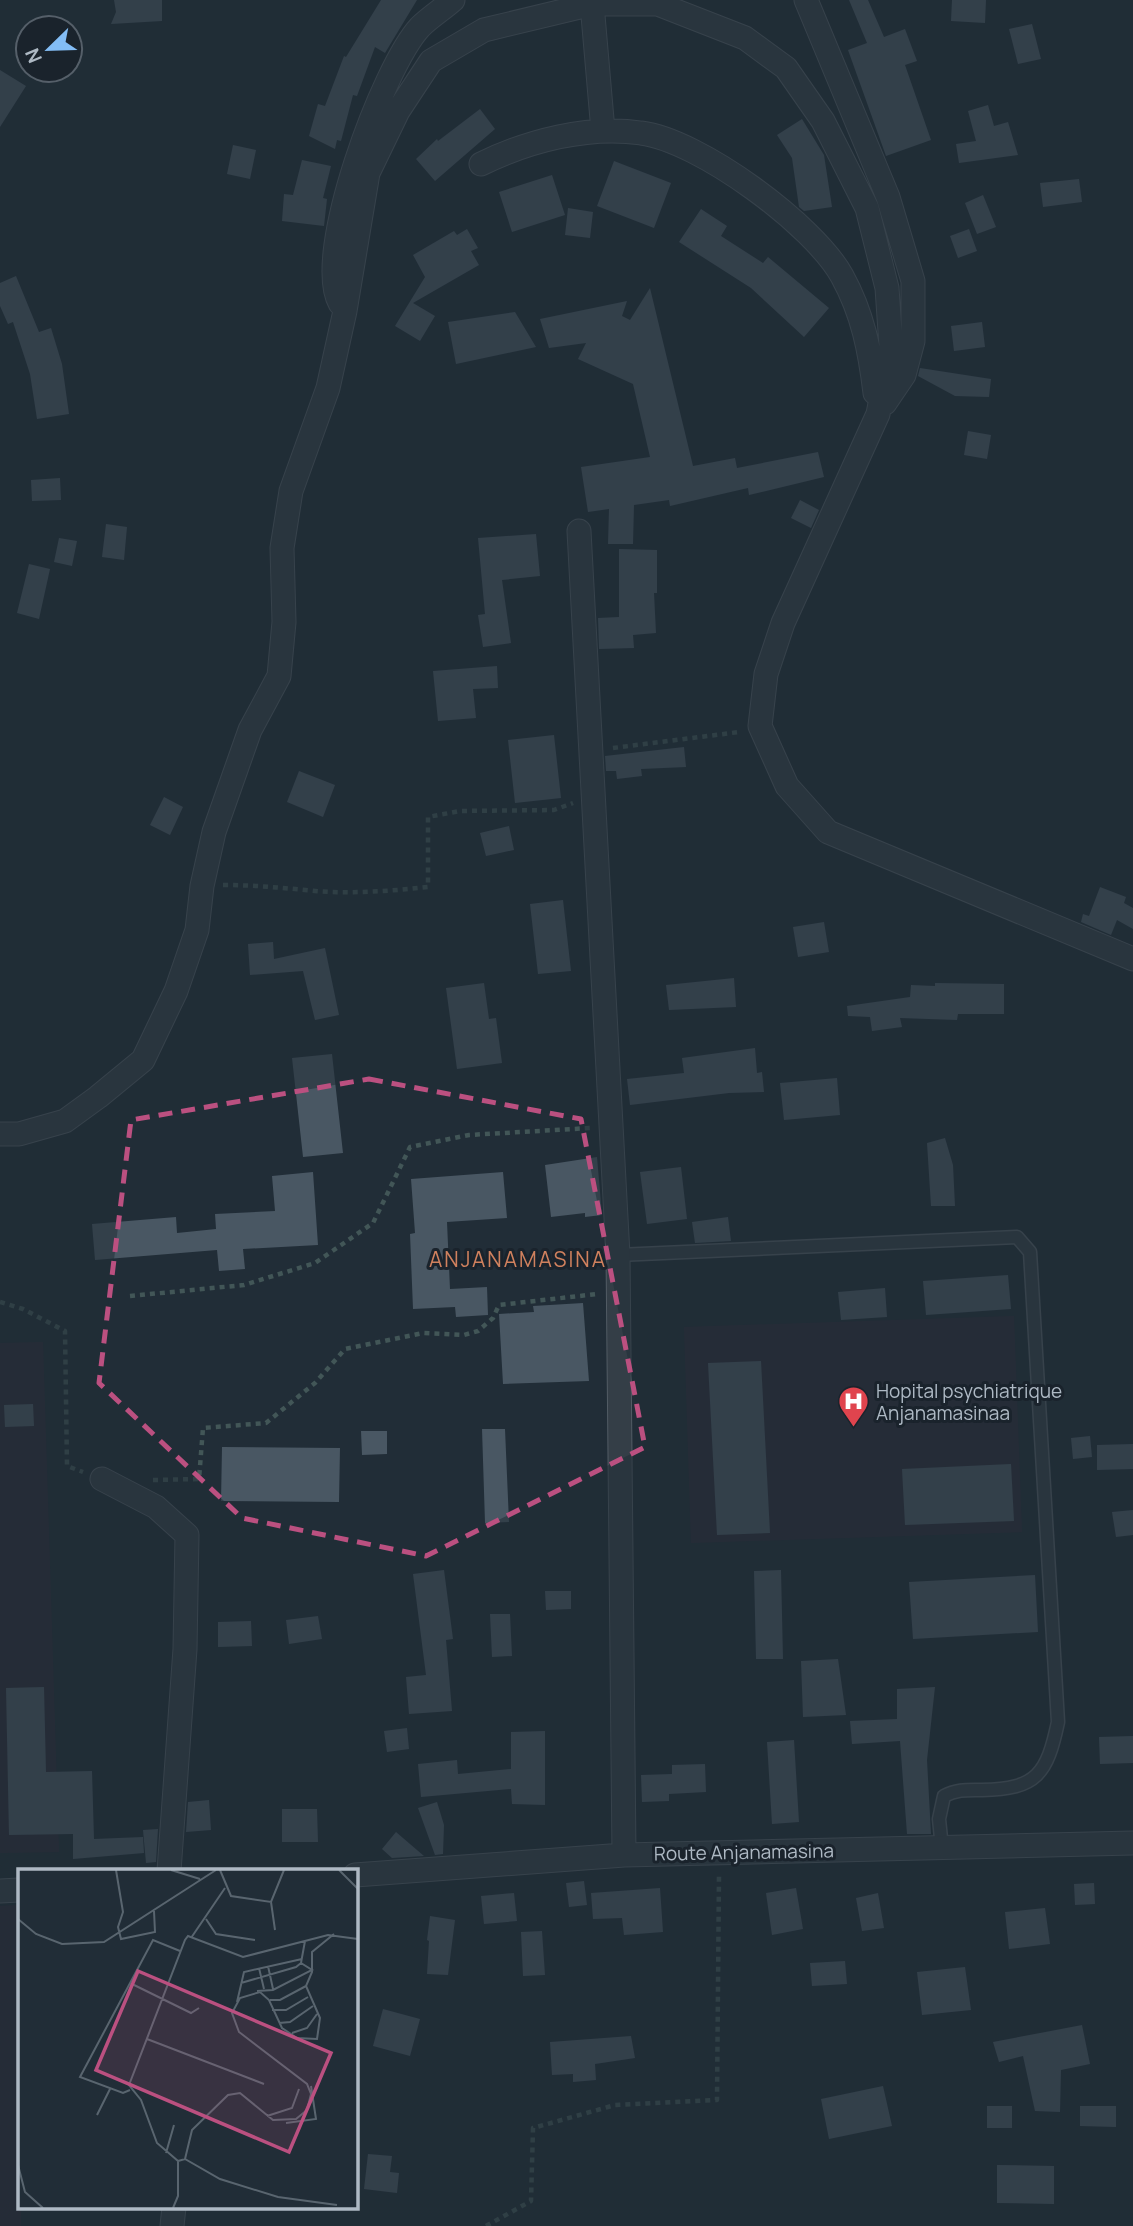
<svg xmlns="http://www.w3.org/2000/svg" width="1133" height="2226" font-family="Manrope,sans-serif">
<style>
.medical{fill:#2c2c39}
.building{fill:#495763}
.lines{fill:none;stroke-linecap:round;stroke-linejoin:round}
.lane-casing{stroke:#525c65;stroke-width:15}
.street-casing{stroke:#525c65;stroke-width:25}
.path{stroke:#425657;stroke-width:4.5;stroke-dasharray:5 5;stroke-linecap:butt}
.lane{stroke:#343e47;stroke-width:12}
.street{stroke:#343e47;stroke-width:23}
.marked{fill:none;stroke:#bb5080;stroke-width:5;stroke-dasharray:14 9;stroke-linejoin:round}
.labels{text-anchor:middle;stroke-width:6;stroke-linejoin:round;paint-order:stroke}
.poi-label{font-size:19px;fill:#aeb9c4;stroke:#1a232c;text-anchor:start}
.street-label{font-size:19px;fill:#aeb9c4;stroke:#1a232c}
.neighbourhood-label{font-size:21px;letter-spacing:2px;fill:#d0815e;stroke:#1a232c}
.inset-road{fill:none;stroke:#59656f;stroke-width:2}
.view{fill:#bb5080;fill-opacity:0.15;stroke:#bb5080;stroke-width:3.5}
.inset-edge{fill:none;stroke:#aeb9c4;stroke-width:3.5}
</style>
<rect width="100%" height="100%" fill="#212d37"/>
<path class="medical" d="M1014,1316L1022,1532L691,1543L684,1327Z
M43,1342L59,1852L0,1853V1343Z
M18,1905L21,2226H0V1906Z"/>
<path class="building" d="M114,0H162V21L111,24L116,12Z
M381,0H417L385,53L375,47L357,96L353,95L341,141L337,140L335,149L309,136L318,104L325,106L344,56L346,57Z
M849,0H868L884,37L905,29L917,61L905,65L931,140L886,156L848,50L867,43Z
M952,0H986L985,23L951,21Z
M1032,24L1041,59L1018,64L1009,29Z
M0,70L26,86L0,127Z
M988,105L994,126L1008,122L1018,155L959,163L956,144L976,141L968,111Z
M480,109L495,129L435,181L416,159L437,139L438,141Z
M802,119L824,155L832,207L804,211L799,207L792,158L777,135Z
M233,145L256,150L250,179L227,174Z
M302,160L331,166L323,198L327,199L324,226L282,221L284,194L293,195Z
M614,161L671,183L654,228L597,206Z
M552,175L565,215L512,232L499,192Z
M1079,179L1082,202L1043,207L1040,183Z
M983,195L996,227L977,234L965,203Z
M568,208L593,212L590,238L565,235Z
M701,209L727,226L721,236L763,263L768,257L829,308L804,337L751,288L679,242Z
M467,229L478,248L471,251L479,265L413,303L435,316L420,341L395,326L425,277L413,255L454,231L457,235Z
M969,229L977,251L958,258L950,236Z
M16,276L39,332L51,328L62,364L69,414L37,419L30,374L13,322L8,324L0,306V283Z
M650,288L693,466L735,458L737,468L818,452L824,477L749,495L748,488L670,506L669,500L634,505L633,544H608L609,509L588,512L581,467L650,457L633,384L578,359L586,343L549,348L540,319L627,301L622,316L630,320Z
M515,312L536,347L456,364L448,322Z
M982,322L985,347L954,351L951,326Z
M920,368L991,379L989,397L955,396L918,376Z
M968,431L991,435L987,459L964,455Z
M60,478L61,500L32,501L31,480Z
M800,500L819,510L811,528L791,518Z
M106,524L127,527L124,560L102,557Z
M536,534L540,576L502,580L511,643L483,647L478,615L485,614L478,538Z
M59,538L77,541L72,566L54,562Z
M619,549L657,550V593H654L656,633L633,635L634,648L599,649L598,618L619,617Z
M29,564L50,569L39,619L17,613Z
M497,666L498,688L473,689L476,718L438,721L433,671Z
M554,735L561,798L515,803L508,740Z
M684,747L686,767L641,769L642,776L617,779L616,771H606L605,756Z
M299,771L335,785L323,817L287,802Z
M164,797L183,807L170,835L150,825Z
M509,826L514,850L486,856L480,833Z
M1100,887L1126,897L1124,903L1133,908V929L1117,920L1111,935L1081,922L1083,914L1089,916Z
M563,900L571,971L538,974L530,904Z
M824,922L829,952L798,957L793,927Z
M273,942L274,959L325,948L339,1015L315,1020L303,971L250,975L248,944Z
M734,978L736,1007L669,1010L666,985Z
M484,983L489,1019L496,1018L502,1063L457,1069L446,988Z
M935,983L1004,984V1014H958L957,1020L900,1018L902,1027L872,1031L870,1017L848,1016L847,1006L910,997L911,985L935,986Z
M755,1048L757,1073L762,1072L764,1092L729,1093L630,1105L627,1079L684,1073L682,1058Z
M332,1054L343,1153L303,1157L292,1058Z
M837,1078L840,1115L784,1120L780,1083Z
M945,1138L953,1165L955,1206H931L927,1143Z
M597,1157L602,1215L585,1217V1213L551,1217L545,1165Z
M681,1167L687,1219L647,1224L640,1172Z
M313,1172L318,1245L243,1249L245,1269L219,1271L217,1250L95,1260L92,1224L176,1217L177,1233L216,1229L215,1214L275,1211L272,1176Z
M503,1172L507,1218L447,1222L450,1289L487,1287L488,1315L456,1317L455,1307L413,1309L410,1234L415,1233L411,1179Z
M728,1217L731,1241L695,1243L692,1222Z
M1008,1275L1011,1309L926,1315L923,1281Z
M885,1288L887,1317L841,1320L838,1292Z
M583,1303L589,1381L503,1384L499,1314L534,1312L533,1306Z
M761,1361L770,1533L717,1535L708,1363Z
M33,1404L34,1426L5,1427L4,1405Z
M482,1429H505L509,1522L485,1523Z
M361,1431H387V1454L362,1455Z
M1090,1436L1092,1457L1073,1459L1071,1438Z
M1133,1444V1469L1097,1470V1445Z
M222,1447L340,1448L339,1502L221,1501Z
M1011,1464L1014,1521L905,1525L902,1469Z
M1133,1510V1535L1116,1537L1112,1512Z
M444,1570L453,1639L446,1640L452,1711L409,1714L406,1677L426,1675L413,1574Z
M781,1570L783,1659H756L754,1571Z
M1035,1575L1038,1632L913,1639L909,1582Z
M545,1591H571V1609L546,1610Z
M490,1614H510L512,1656L492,1657Z
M318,1616L322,1639L289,1644L286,1620Z
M251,1621L252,1646L218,1647V1622Z
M838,1659L846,1715L803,1717L801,1661Z
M44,1687L46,1772L92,1771L94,1839L143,1837L144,1853L73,1859V1834L9,1835L6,1688Z
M935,1687L927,1760L931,1834H907L900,1741L852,1744L850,1721L897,1719V1689Z
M407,1728L409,1749L387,1752L384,1731Z
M545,1731V1805L512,1804L511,1789L421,1797L418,1764L457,1760L458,1774L511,1769V1732Z
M1133,1736V1763L1100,1764L1099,1737Z
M794,1740L799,1822L772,1824L767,1742Z
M705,1764L706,1792L669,1794V1801L642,1802L641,1775L672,1774V1765Z
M209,1800L211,1830L186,1832L188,1802Z
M437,1802L444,1825L443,1854L435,1855L418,1808Z
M282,1809H317L318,1842H282Z
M158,1829L156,1862L146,1863L143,1830Z
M396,1832L424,1856L392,1858L382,1849Z
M584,1881L587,1905L569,1907L566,1883Z
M1094,1883L1095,1904L1075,1905L1074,1884Z
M660,1888L663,1932L624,1935L622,1918L593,1919L591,1893Z
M796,1888L803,1929L772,1935L766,1893Z
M514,1893L517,1921L484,1924L481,1896Z
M878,1893L884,1928L862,1931L856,1898Z
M1045,1908L1050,1944L1009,1949L1005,1912Z
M430,1916L455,1920L448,1975L427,1974L429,1941L427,1940Z
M542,1931L545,1975L523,1976L521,1932Z
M845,1961L847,1984L812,1986L810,1963Z
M965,1967L971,2010L922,2015L917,1972Z
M383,2009L420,2019L410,2056L373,2046Z
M1082,2025L1090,2064L1061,2070L1060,2112L1035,2111L1023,2056L999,2062L993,2042Z
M631,2036L635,2058L595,2064L596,2080L573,2082V2074L552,2075L550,2042Z
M883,2086L892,2126L829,2139L821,2099Z
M987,2106H1012V2128H987Z
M1080,2106H1116V2127L1080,2126Z
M368,2154L392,2156L390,2172L399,2173L397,2193L364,2189Z
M997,2165L1054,2166V2204L997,2203Z"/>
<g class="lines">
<defs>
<path id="lane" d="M618,1255L1017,1237L1030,1252L1058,1722C1047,1774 1037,1789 982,1790C968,1790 957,1789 944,1796L939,1819L942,1848"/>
<path id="street" d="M806,0L888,197L913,281V341L904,375L885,403
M592,4L603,131
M481,164C528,141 588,125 641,133C699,140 814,225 842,276C863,314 870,351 875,393
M340,303C313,255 383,67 420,27C430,17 443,9 453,0
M579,531L618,1255L624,1855
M0,1134H19L65,1121L98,1097L143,1060L176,991L197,930L202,886L214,832L250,730L279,676L284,622L282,548L291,491L328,388L345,311L368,173L398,111L431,61L484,30L592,4H658L745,38L786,68L823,121L867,208L887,288L891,346L878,414L783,623L766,674L760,726L787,786L828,832L1133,959
M102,1479L156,1507L187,1535L185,1649L169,1871
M355,1875L624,1855L1133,1843
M0,1891L19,1890
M172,2226L174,2207"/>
</defs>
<use href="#lane" class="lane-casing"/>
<use href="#street" class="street-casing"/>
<path class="path" d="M613,748L739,732
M223,885C255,885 284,888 315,891C352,894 390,891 428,887V817L460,811L554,810L573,803
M130,1296L244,1285L315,1263L373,1223L410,1147L469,1135L590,1128
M0,1302L23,1309L65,1331L67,1466L83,1472
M153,1480L199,1479L203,1428L266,1423L315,1383L345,1349L423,1333L464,1335L478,1331L493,1318L499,1305L597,1294
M486,2226L531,2201L533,2128L615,2105L717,2100L719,1874"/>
<use href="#lane" class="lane"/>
<use href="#street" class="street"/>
</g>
<path d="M0 0H1133V2226H0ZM369,1079L581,1119L645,1447L426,1556L242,1518L99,1383L131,1120Z" fill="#212d37" fill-opacity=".55" fill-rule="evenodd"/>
<path class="marked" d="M369,1079L581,1119L645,1447L426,1556L242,1518L99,1383L131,1120Z"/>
<defs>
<symbol id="hospital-pin" viewBox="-11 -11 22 30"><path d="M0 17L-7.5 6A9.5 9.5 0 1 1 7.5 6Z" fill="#e0444e" stroke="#1a232c"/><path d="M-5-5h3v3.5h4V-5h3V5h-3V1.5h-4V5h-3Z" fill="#fff"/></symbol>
</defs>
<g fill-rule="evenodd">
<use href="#hospital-pin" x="836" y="1384" width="35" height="47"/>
</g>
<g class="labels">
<g class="poi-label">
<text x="876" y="1398">Hopital psychiatrique<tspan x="876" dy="22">Anjanamasinaa</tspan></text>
</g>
<g class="street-label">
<text transform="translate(744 1852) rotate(-1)" y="7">Route Anjanamasina</text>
</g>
<g class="neighbourhood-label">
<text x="518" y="1267">ANJANAMASINA</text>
</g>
</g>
<g transform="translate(18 1869)">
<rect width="340" height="340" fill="#212d37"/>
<path class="inset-road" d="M98,1L105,43L100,58L103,70L137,63L136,42M153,1L182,10M202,1L213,27L253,33L266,1M321,1L340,20M253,33L257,61M0,50L18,65L44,75L86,73L198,1M188,50L198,65L237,71M173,69L207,19M250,97L255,120M241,99L246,120M112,114L173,144L181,139M223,114L278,98L283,94L287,72M239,122L255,121L294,101L283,94M252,131H262L288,117M219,133L226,103L284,90M254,141H268L290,128M261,154L272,153L295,137M274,164L289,159L299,145M129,170L246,215M112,221L105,224L62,208L135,71L162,82M79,246L92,220M249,247L274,239L281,220M268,254L298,250L293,217M148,284L156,256M167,290L174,261L210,226L222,224L255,251L278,250L289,241L293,225L289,215L221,163L214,144L222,129L242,123L251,131L264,159L279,169L299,170L302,149L288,117L294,103V83L316,65M160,292L167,290L202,310L260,328L319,336M0,296L7,323L25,339M155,339L160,327V292L139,274L123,231L111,216L167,71L170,67L225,88L310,66L340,70"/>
<path class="view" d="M120,102L313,184L271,283L78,201Z"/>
<rect width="340" height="340" class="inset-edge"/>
</g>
<g transform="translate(49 49) rotate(247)"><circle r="33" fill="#1a232c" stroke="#555f69" stroke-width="2"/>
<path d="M0-5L12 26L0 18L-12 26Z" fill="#83bdf5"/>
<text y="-10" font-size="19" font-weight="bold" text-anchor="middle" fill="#aeb9c4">N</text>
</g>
</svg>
